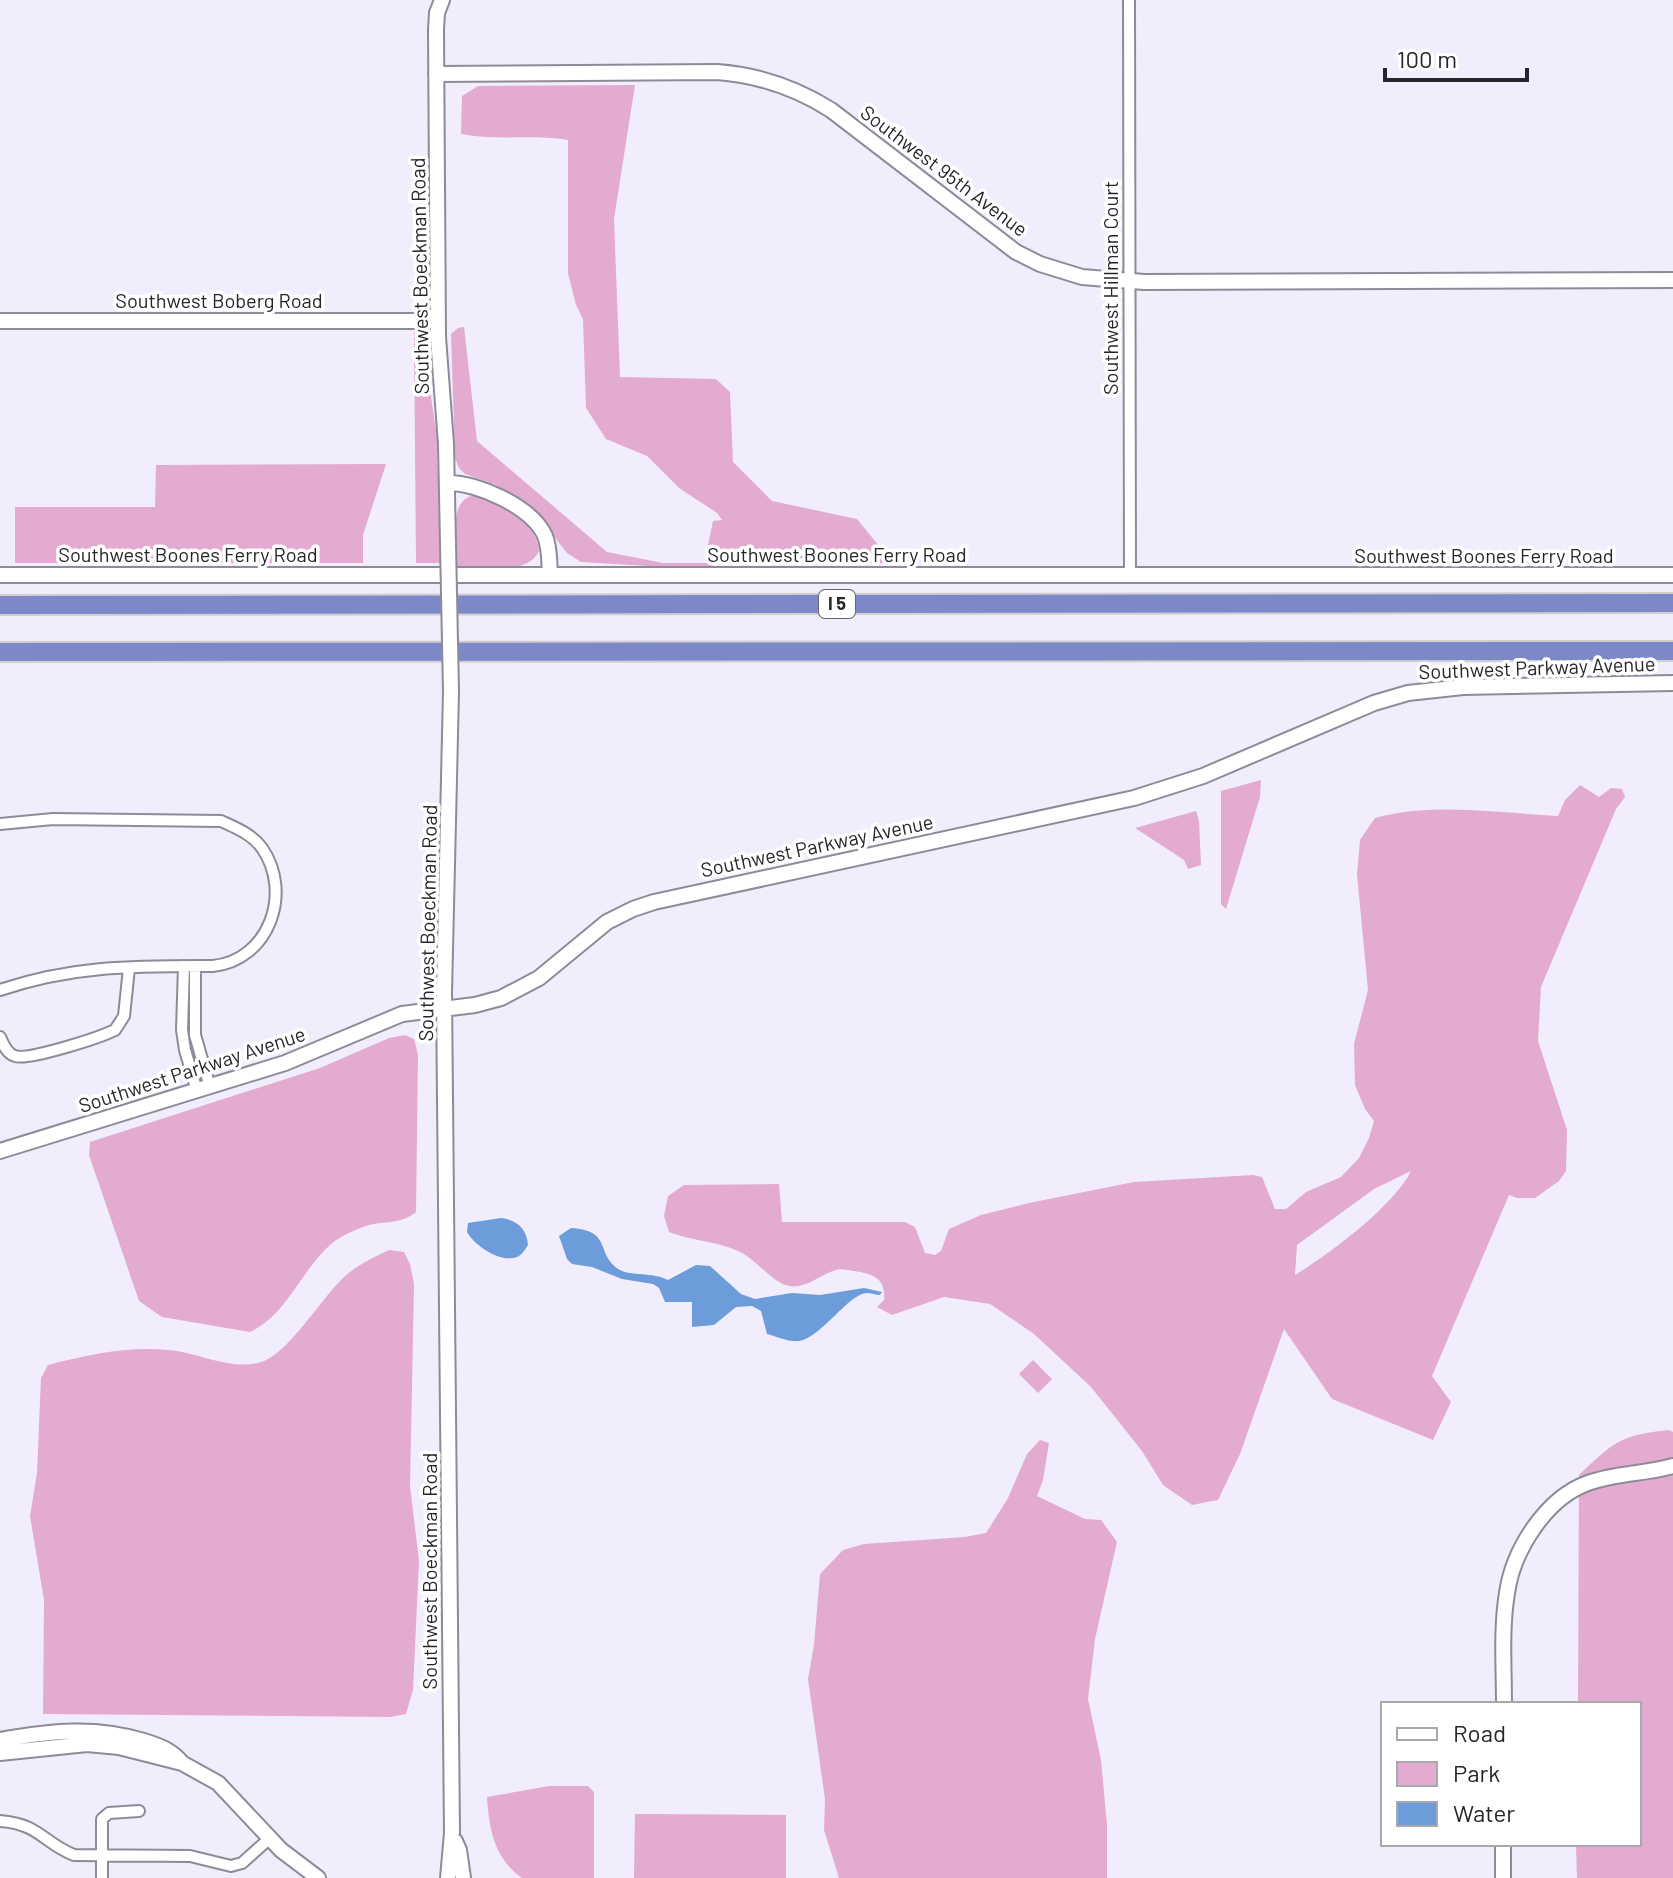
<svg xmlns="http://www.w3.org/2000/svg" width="1673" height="1878" font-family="Barlow,sans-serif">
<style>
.green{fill:#e3abd0;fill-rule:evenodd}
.water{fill:#6c9cd9}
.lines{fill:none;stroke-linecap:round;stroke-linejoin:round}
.street-casing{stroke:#8e8b98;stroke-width:14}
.secondary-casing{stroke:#8e8b98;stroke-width:18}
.highway-casing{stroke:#cfcfd0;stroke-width:22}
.street{stroke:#fff;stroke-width:10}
.secondary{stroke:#fff;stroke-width:14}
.highway{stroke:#7d88c8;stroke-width:18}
.secondary-bridge-casing{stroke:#8e8b98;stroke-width:18;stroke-linecap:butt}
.secondary-bridge{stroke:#fff;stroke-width:14}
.labels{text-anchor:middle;stroke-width:7;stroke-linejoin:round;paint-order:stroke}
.shield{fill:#fff;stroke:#68666b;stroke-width:2}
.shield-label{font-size:18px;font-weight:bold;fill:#27252b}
.street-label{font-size:20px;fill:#27252b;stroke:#fff}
</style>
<rect width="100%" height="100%" fill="#f1edfc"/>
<path class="green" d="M635,85L614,219L620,377L716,379L730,392L733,462L772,501L857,519L893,563L712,564L715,570L581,562L567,553L539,517L494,484L465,474L459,468L455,458L451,334L458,328L464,327L477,441L607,552L663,563H710L706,555L713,521L722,520L717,513L679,488L647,456L606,439L586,408L583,319L576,305L568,273V140C532,134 495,141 461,134L462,96L478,86Z
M414,332L421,333L429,345L431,397L437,437L440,563H416Z
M386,464L363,535V563H15V507H155L156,465Z
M480,495C503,505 537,522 539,551C528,576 480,568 457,569C457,546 445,493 480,495Z
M1261,780L1260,797L1226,909L1221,904V791Z
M1580,785L1599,797L1611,788L1622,789L1625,797L1616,809L1541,987L1538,1041L1567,1130L1566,1171L1559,1181L1535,1198H1517L1509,1195L1432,1376L1451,1402L1433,1440L1332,1399L1284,1329L1240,1454L1218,1500L1192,1505L1163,1485L1142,1451L1091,1387L1034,1334L990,1304L944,1297L892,1315L877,1307L884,1300C886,1278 873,1274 854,1271C848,1270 841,1268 836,1270C821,1274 806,1289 790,1286C773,1284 757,1260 740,1252C718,1241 692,1241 669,1232L664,1216L668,1196L684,1185L779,1184L782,1222H905L915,1227L925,1253L935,1255L941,1251L949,1229L981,1215L1029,1203L1134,1182L1253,1175L1262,1177L1275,1209H1286L1306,1192L1341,1177L1359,1158L1369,1138L1374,1121L1365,1109L1355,1085L1354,1044L1368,990L1357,874L1360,840L1375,818C1433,802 1499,813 1558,816L1565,800ZM1411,1171C1394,1206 1328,1255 1295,1275L1297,1245L1374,1189Z
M1196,811L1199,821L1201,865L1188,869L1184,860L1135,828Z
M405,1035L414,1039L418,1055L416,1212C402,1224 386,1221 369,1225C359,1228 343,1235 335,1241C302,1266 289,1314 250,1332L162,1317L139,1301L89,1155L90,1142L320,1068L389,1038Z
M389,1250L404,1252L410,1264L414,1284L410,1486L419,1561L413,1690L406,1714L390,1717L43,1714L44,1600L30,1516L37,1473L41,1378L48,1365C91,1354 138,1344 182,1352C208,1357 234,1370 261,1362C287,1355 321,1299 342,1279C355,1266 372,1258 389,1250Z
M1033,1360L1052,1379L1038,1393L1019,1374Z
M1669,1430L1673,1432V1878H1577L1576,1844H1639V1704H1578L1579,1475C1614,1442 1620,1435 1669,1430Z
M1040,1440L1049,1443L1043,1480L1037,1496L1085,1519L1101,1520L1117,1542L1095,1639L1088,1699L1101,1760L1107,1825V1878H839L824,1830L825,1799L808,1679L814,1645L820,1574L843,1550L864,1544L965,1537L986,1533L1008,1498L1027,1454Z
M549,1786H588L594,1792V1878H522C494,1858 489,1829 487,1797Z
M635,1814L786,1815V1878H634Z"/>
<path class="water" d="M501,1218C517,1220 527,1229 528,1245C524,1251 521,1257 513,1258C498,1261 474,1245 467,1232L468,1223Z
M571,1228C614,1231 594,1254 620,1270C630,1276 653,1272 668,1280L696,1265L710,1266L741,1294L755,1299L792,1293L820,1295L864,1288L882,1292L880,1295C876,1295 872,1293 867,1293C849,1293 821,1338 799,1341C788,1342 778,1337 767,1334L761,1311L752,1306L736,1307L714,1325L692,1327V1302H665L659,1288L653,1284L622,1279L592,1267L572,1264L567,1259L559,1236Z"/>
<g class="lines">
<defs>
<path id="street" d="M1129,0L1130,576
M0,824L53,819L221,821C236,828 252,834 262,848C293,893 269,960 213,966C136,966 74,965 0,990
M184,966L182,1030L185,1050L197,1091
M195,966V1035L210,1087
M0,1037C3,1044 7,1054 15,1056C28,1061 101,1037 115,1030L124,1016L129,968
M0,1821C40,1824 43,1843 74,1855L190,1856L231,1866L242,1863L270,1838
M102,1878V1819L109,1813L139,1811"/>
<path id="secondary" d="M442,0L437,13L436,30L438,337L446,444L448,544
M436,74L717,72C759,75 796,88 831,110L1016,252L1040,264L1082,277L1144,282L1673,280
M0,321H438
M447,483C477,482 532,507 545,536C550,548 549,562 550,575
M0,575H1673
M0,1151L285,1063L402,1014L475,1005L501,998L539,978L607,922L633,909L654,902L1134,798L1203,776L1374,703L1408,693L1463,687L1673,683
M1504,1704C1504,1667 1501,1629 1507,1593C1513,1550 1546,1498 1588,1483C1615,1473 1645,1474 1673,1466
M0,1740C50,1731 95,1726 144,1741C160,1746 171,1750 182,1763
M0,1753L87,1744L119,1747L182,1763L218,1783L281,1850L318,1878
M455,1841L459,1850L463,1878
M448,1878L452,1833L444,993L451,692
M1503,1878V1844"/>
<path id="highway" d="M0,605L1673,603
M0,652L1673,651"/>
</defs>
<use href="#street" class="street-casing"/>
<use href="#secondary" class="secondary-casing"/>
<use href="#highway" class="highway-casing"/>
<use href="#street" class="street"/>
<use href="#secondary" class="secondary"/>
<use href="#highway" class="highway"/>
<defs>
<path id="secondary-bridge" d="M448,544L451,692"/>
</defs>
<use href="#secondary-bridge" class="secondary-bridge-casing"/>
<use href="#secondary-bridge" class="secondary-bridge"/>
</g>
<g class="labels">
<rect class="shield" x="819" y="590" width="36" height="28" rx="6"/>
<g class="shield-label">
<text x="837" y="610">I 5</text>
</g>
<g class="street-label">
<text transform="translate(944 171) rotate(37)" y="7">Southwest 95th Avenue</text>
<text transform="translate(420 276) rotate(-91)" y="7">Southwest Boeckman Road</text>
<text transform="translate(1111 288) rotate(-90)" y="7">Southwest Hillman Court</text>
<text x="219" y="308">Southwest Boberg Road</text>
<text x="188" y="562">Southwest Boones Ferry Road</text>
<text x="837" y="562">Southwest Boones Ferry Road</text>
<text x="1484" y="563">Southwest Boones Ferry Road</text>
<text transform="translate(1537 668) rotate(-2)" y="7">Southwest Parkway Avenue</text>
<text transform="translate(817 846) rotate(-12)" y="7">Southwest Parkway Avenue</text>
<text transform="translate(428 923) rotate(-89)" y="7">Southwest Boeckman Road</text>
<text transform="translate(192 1070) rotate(-18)" y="7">Southwest Parkway Avenue</text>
<text transform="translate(430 1571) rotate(-90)" y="7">Southwest Boeckman Road</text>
</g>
</g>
<rect x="1381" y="1702" width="260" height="144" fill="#ffffff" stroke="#a9a8aa" stroke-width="2"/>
<rect x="1397" y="1728" width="40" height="12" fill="#ffffff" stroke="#a9a8aa" stroke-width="2"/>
<text x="1453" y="1742" font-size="24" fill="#27252b">Road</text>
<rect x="1397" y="1762" width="40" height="24" fill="#e3abd0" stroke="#a9a8aa" stroke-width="2"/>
<text x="1453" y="1782" font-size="24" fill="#27252b">Park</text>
<rect x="1397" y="1802" width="40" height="24" fill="#6c9cd9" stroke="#a9a8aa" stroke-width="2"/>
<text x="1453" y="1822" font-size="24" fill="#27252b">Water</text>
<path d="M1385 68v12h142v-12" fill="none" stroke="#27252b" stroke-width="4"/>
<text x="1397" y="68" font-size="24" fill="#27252b" stroke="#ffffff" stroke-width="6" paint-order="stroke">100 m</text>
</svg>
